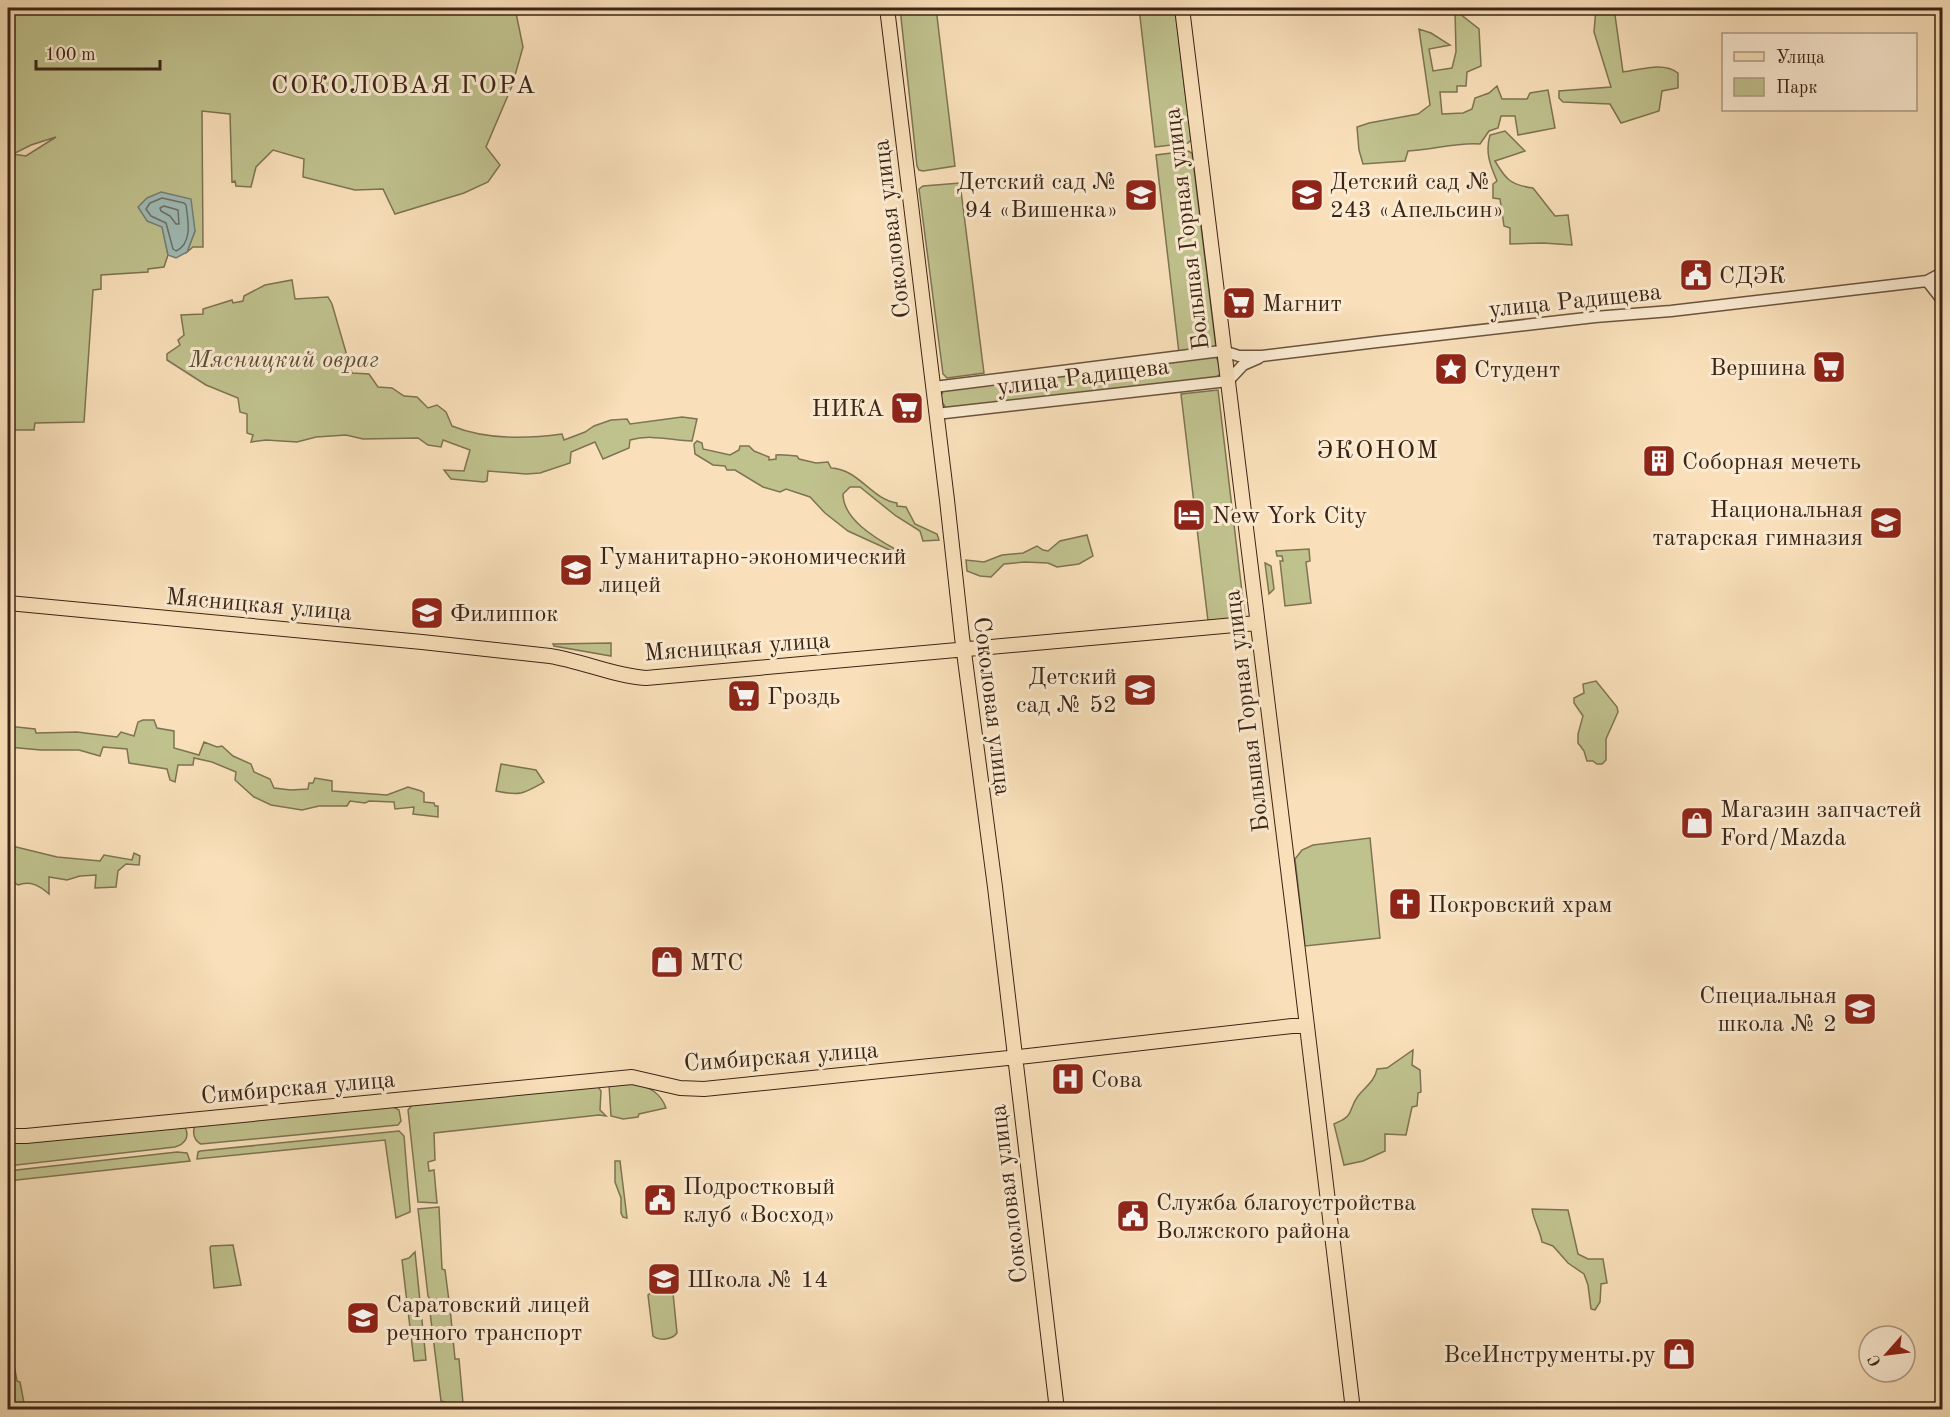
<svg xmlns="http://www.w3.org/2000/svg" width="1950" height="1417" font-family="'Old Standard TT',serif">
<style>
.green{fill:#c0c28e;stroke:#7e7352;stroke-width:1.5;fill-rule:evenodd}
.water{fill:#9fbcb6;stroke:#777f76;stroke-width:1.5}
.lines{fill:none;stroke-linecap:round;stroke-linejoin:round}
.shore{stroke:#6e7066;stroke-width:1.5}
.tertiary-casing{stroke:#6b533e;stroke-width:13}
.primary-casing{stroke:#3c2415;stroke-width:16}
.tertiary{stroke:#fbebd2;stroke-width:10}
.primary{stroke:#f9e0ba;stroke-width:14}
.labels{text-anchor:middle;stroke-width:6;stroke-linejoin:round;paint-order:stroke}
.poi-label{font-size:24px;fill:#3c2415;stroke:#fbebd2;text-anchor:start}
.street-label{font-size:24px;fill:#3c2415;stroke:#fbebd2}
.park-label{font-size:24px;font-style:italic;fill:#5d4c33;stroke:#fbebd2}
.neighbourhood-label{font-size:26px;letter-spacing:1.5px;fill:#3c2415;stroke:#fbebd2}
</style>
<rect width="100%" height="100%" fill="#f9e0ba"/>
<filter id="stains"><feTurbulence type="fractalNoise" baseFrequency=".00333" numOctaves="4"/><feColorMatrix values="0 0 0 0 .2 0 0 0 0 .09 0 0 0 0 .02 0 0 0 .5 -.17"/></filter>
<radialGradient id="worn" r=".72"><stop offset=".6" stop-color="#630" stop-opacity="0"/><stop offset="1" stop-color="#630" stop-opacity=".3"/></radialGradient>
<path class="green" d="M8,8H515L523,47L512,86L486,147L500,165L488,182L464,193L395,214L383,189L355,190L303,177L304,159L273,150L256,167L251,187L236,186L235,181L232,182L230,114L202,111L203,247H193L187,252L195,231L147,221L162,226L168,255L164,267L148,269V272L101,275V289L93,290L84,422L35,423L34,430H8ZM56,137L26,156L13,154L31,145Z
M900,8H936L955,166L923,171L919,170L917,166Z
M1139,8H1175L1191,140L1188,143L1155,147Z
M1596,8H1614L1623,72C1640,70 1663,61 1678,73V88L1662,91L1659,111L1621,123L1610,104L1563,102L1559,98V91L1611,87L1594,32Z
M1455,10L1479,29L1481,66L1467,72L1466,86H1457V92H1440L1442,114L1463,113L1472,109L1475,98L1489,93L1497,86L1502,99H1527L1530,93L1548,90L1555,128L1518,135L1515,116H1501L1498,128L1489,131L1480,144C1456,142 1433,150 1408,151L1405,161L1363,164L1359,150L1357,127L1369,123L1418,114L1430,105L1419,29L1431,33L1450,45L1429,49L1433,71L1452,68L1456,52Z
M1505,131L1525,151L1495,161C1506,180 1511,185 1533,188L1555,216L1568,215L1572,245L1543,243L1510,244V228L1504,226L1500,199L1493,198V184L1497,181C1490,165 1485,152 1490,135Z
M1188,151L1192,153L1216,348L1179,353L1156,155Z
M960,183L984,373L947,378L943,374L919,189L923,186Z
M292,280L295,299L328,297L332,304L352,373L369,374L378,387L392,388L404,396L417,397L428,408L437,405L446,412L452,426C486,440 526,439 562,434L564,440L585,432L594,426L611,420L627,419L630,424L682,417L697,419L692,441C670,440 651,434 630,440L629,448L603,459L595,442L571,452L570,463L540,473L526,474L488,471L487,481L484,482L451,479L444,470L464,471L470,450L443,440L441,447L428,445L418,438L363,439L346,435L316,437L297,442L266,440L251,442L253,435L247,433V414L240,412L238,398L206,385L167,360V354L180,345L178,340L184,335L181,315L203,314V309L232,300L233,303L243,301L244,296L265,285Z
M1212,356L1216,357L1218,361L1220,374L1215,378L946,408L940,399L943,391Z
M1218,390L1245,617L1208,621L1181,394Z
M697,441L702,443L703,449L730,455L739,450L740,446H749L754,451L769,457V460L776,459V455C782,454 790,456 797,456L799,459L816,463L828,462L831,468C859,469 872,500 897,503V506L906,507L915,524L937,534L939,540L923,541L920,531L896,516L860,487H850L843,494C843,519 875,538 895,549L896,553L848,531L825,513L810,497L786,489L780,492L763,487L735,470H727L725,466L713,465L695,454L694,444Z
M1087,535L1093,556L1079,564L1057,567L1048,563L1025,562L1004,564L991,577L980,576L967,571L966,560L984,562L1002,555L1023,553L1037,546L1043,550L1048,551L1060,541Z
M1309,549L1310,561L1306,562L1311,603L1285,606L1280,561H1283L1282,556H1277L1276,551Z
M1265,563L1271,566L1274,589L1269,594Z
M611,643V656L554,646L553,644Z
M1596,681L1617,707L1618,712L1606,739V760L1602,764H1597L1593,761H1587L1584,751L1578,743V734L1583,716L1574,703V698L1584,693L1583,684Z
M143,720H154L157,728L174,731V748L199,755L204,742L217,747L222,746L233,756L251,764L254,772L270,779L274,788L291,790L308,789L309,783H313L315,778L332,781V791L387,795L408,787L421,791L424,793V802L434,803L435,806H438V817L413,814L414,807L395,809L394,802L369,801L365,803L350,801L347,806H319L302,810L271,805L254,797L235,780L236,772L212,762L194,758L193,765H178L175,782L170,780L167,769L129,763L127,749L103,747L100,756L79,750H41L8,747V726L35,729L36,733L77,732L117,737L121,732L134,736L138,722Z
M501,764L536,770L544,782C523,794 520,796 496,791Z
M1370,838L1380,938L1305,946L1295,859L1302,850L1313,845Z
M8,845L57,857L100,861L104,855L132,860L134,853L140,856L139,865L126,864L118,871L116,887L95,888L96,875L80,876L67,880L49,877V894C40,886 30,880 18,885L8,879Z
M1413,1050L1412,1065L1420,1070L1421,1092L1418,1093L1417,1106L1412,1107L1406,1135L1385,1134V1151L1363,1161L1344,1165L1334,1124C1356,1115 1347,1111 1358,1096C1365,1087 1375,1081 1377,1069L1387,1068Z
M634,1083C649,1087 660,1092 666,1108L639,1114L638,1117L623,1119L611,1116L609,1085Z
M598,1087L601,1091L600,1110L606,1116L599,1115L434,1133L435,1160L428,1162L429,1171L434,1170L437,1203L418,1202L408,1110L413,1104Z
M391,1106L399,1110L401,1121L398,1125L201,1144C194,1141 192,1132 195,1125Z
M185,1127C190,1137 185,1144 175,1147L8,1166V1144L12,1143Z
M399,1131L404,1136L410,1209V1212L396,1218L385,1140L197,1159L198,1152L200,1151Z
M177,1152L187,1153L190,1161L8,1181V1171Z
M615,1161H620L627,1218L623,1217L621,1213V1198L615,1182Z
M439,1207L442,1269L445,1270L449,1301C441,1301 432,1304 428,1296L418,1209Z
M1532,1209L1568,1210L1578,1254L1588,1259H1603L1607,1283L1601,1284L1600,1302L1595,1310L1591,1309L1588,1285L1584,1274L1568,1263L1553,1246L1542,1242C1540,1230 1534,1222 1532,1209Z
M233,1245L241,1285L214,1288L210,1248L211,1246Z
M415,1252L426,1360L414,1361L402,1260L409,1258Z
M669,1289L673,1293L677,1333C672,1340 659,1341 653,1336L648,1295L653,1291Z
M435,1307L450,1308L455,1359H459L463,1403L450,1404L441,1401L430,1312L431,1308Z
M13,1359L17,1381L20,1382L25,1408L15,1409L8,1363L10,1360Z"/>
<path class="water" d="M161,192L191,199L195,231L187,252L176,258L168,255L162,227L147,221L138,207L147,198Z"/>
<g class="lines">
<path class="shore" d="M162,198L184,203L186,205C188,220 193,243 176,251L173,249L166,223L151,216L146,209L150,203Z
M164,206L178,210L179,224H176L170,216L161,211L160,208Z"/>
<defs>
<path id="tertiary" d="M1927,281L1942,300
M934,387L1213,352L1223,351L1239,356H1262L1377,342L1595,317L1671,311L1927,281L1942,273
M936,414L1228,381L1243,365L1259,358"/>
<path id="primary" d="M887,8L947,500L962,637L995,887L1057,1410
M1182,8L1295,926L1353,1410
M8,603L422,642L550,656C582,661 614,676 646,678L1257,623
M8,1136H26L632,1077L680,1088L704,1089L1028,1056L1292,1026H1307"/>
</defs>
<use href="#tertiary" class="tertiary-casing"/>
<use href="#primary" class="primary-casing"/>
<use href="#tertiary" class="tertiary"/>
<use href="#primary" class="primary"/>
</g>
<defs>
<symbol id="school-square" viewBox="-11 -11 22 22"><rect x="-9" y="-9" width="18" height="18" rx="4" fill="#8f2418" stroke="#fbebd2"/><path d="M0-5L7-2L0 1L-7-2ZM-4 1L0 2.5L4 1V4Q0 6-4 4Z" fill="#fff"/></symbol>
<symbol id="civic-square" viewBox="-11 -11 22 22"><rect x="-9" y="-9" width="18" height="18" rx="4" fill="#8f2418" stroke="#fbebd2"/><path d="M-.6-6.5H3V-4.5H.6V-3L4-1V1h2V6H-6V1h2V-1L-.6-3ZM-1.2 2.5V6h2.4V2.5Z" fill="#fff"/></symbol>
<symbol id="supermarket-square" viewBox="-11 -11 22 22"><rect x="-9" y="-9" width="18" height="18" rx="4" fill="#8f2418" stroke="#fbebd2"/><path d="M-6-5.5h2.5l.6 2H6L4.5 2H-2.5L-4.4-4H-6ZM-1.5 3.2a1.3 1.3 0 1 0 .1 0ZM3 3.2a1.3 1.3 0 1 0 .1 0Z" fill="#fff"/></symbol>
<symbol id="sight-square" viewBox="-11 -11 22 22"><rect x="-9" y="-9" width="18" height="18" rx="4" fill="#8f2418" stroke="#fbebd2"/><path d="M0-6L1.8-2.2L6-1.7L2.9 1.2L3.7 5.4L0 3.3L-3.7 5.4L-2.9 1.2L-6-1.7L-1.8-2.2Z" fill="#fff"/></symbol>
<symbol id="building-square" viewBox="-11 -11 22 22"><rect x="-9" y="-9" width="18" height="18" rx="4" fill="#8f2418" stroke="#fbebd2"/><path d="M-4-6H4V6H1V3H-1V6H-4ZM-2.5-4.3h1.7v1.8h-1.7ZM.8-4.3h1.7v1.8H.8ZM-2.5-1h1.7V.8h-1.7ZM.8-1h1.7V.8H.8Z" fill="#fff"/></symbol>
<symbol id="hotel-square" viewBox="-11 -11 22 22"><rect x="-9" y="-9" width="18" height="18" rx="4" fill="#8f2418" stroke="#fbebd2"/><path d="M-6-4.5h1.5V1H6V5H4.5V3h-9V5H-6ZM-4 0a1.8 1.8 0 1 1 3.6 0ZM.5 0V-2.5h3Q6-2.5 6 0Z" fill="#fff"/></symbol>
<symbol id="shop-square" viewBox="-11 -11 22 22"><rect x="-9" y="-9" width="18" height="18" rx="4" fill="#8f2418" stroke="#fbebd2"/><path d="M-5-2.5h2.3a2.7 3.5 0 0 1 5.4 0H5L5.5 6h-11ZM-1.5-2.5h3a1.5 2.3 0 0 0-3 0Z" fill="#fff"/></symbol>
<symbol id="church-square" viewBox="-11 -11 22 22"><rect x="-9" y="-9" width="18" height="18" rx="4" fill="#8f2418" stroke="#fbebd2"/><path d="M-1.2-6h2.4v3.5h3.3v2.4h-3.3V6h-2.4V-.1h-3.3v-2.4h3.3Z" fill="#fff"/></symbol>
<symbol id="hospital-square" viewBox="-11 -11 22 22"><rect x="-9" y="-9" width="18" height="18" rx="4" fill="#8f2418" stroke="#fbebd2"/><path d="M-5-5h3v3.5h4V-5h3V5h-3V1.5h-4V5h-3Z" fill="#fff"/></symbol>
<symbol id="university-square" viewBox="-11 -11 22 22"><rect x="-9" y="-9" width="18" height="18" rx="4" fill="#8f2418" stroke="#fbebd2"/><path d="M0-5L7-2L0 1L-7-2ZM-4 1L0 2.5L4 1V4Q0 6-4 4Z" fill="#fff"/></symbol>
</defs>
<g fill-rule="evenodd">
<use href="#school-square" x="1122" y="176" width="38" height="38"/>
<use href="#school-square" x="1288" y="176" width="38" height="38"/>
<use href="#civic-square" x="1677" y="256" width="38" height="38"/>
<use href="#supermarket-square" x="1220" y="284" width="38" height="38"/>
<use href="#supermarket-square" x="1810" y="348" width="38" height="38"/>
<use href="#sight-square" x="1432" y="350" width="38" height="38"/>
<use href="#supermarket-square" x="888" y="389" width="38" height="38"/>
<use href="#building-square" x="1640" y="442" width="38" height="38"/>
<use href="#hotel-square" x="1170" y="496" width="38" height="38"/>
<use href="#school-square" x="1867" y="504" width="38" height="38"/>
<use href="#school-square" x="557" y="551" width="38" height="38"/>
<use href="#school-square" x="408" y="594" width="38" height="38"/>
<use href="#school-square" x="1121" y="671" width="38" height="38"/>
<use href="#supermarket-square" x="725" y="677" width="38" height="38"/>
<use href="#shop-square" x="1678" y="804" width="38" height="38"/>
<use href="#church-square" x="1386" y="885" width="38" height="38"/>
<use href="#shop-square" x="648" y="943" width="38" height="38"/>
<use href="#school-square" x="1841" y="990" width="38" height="38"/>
<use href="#hospital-square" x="1049" y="1060" width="38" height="38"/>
<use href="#civic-square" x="641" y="1181" width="38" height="38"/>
<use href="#civic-square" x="1114" y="1197" width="38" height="38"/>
<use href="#school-square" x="645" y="1260" width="38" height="38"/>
<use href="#university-square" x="344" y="1299" width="38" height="38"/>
<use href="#shop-square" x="1660" y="1335" width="38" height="38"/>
</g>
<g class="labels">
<g class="poi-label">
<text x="1118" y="189" text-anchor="end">Детский сад №<tspan x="1118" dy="28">94 «Вишенка»</tspan></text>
<text x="1330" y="189">Детский сад №<tspan x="1330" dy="28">243 «Апельсин»</tspan></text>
<text x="1719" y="283">СДЭК</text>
<text x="1262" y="311">Магнит</text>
<text x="1806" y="375" text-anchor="end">Вершина</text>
<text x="1474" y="377">Студент</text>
<text x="884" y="416" text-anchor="end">НИКА</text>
<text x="1682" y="469">Соборная мечеть</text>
<text x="1863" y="517" text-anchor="end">Национальная<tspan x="1863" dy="28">татарская гимназия</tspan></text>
<text x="1212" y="523">New York City</text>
<text x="599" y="564">Гуманитарно-экономический<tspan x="599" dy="28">лицей</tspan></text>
<text x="450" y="621">Филиппок</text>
<text x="1117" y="684" text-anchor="end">Детский<tspan x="1117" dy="28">сад № 52</tspan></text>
<text x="767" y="704">Гроздь</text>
<text x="1720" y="817">Магазин запчастей<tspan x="1720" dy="28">Ford/Mazda</tspan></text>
<text x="1428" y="912">Покровский храм</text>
<text x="690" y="970">МТС</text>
<text x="1837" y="1003" text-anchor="end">Специальная<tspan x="1837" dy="28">школа № 2</tspan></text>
<text x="1091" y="1087">Сова</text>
<text x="683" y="1194">Подростковый<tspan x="683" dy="28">клуб «Восход»</tspan></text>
<text x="1156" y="1210">Служба благоустройства<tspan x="1156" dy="28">Волжского района</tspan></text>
<text x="687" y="1287">Школа № 14</text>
<text x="386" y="1312">Саратовский лицей<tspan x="386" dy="28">речного транспорт</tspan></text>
<text x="1656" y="1362" text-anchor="end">ВсеИнструменты.ру</text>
</g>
<g class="street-label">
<text transform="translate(891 229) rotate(-97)" y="8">Соколовая улица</text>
<text transform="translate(1186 229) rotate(-97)" y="8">Большая Горная улица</text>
<text transform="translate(1575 300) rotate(-6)" y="8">улица Радищева</text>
<text transform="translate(1083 376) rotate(-7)" y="8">улица Радищева</text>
<text transform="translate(259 604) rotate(5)" y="8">Мясницкая улица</text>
<text transform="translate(737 646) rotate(-4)" y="8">Мясницкая улица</text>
<text transform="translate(993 706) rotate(83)" y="8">Соколовая улица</text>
<text transform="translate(1246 711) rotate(-97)" y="8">Большая Горная улица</text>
<text transform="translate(781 1056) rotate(-4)" y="8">Симбирская улица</text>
<text transform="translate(298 1087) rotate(-5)" y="8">Симбирская улица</text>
<text transform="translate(1008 1194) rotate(-97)" y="8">Соколовая улица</text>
</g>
<g class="park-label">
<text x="284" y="367">Мясницкий овраг</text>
</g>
<g class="neighbourhood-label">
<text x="404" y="93">СОКОЛОВАЯ ГОРА</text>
<text x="1378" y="458">ЭКОНОМ</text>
</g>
</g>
<rect width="1950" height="1417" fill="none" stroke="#f9e0ba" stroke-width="30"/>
<rect x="9" y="9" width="1932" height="1399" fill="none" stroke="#3c2415" stroke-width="3"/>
<rect x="15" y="15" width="1920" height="1387" fill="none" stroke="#3c2415" stroke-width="1.5"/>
<rect x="1722" y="33" width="195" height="78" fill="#fbebd2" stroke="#af9b86" stroke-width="1.5"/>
<rect x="1734" y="52" width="30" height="9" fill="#f9e0ba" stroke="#af9b86" stroke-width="1.5"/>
<text x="1776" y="63" font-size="18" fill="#3c2415">Улица</text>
<rect x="1734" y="78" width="30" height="18" fill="#c0c28e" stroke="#af9b86" stroke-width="1.5"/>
<text x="1776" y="93" font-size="18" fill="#3c2415">Парк</text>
<g transform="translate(1887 1354) rotate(242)"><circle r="28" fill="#fbebd2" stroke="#af9b86" stroke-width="1.5"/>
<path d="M0-4.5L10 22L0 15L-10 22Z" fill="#8f2418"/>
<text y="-9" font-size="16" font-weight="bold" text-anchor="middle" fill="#3c2415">С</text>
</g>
<path d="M36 60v9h124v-9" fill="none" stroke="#3c2415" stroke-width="3"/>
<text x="45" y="60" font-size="18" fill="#3c2415" stroke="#fbebd2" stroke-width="4.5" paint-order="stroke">100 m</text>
<rect width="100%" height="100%" filter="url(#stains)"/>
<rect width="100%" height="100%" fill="url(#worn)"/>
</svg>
